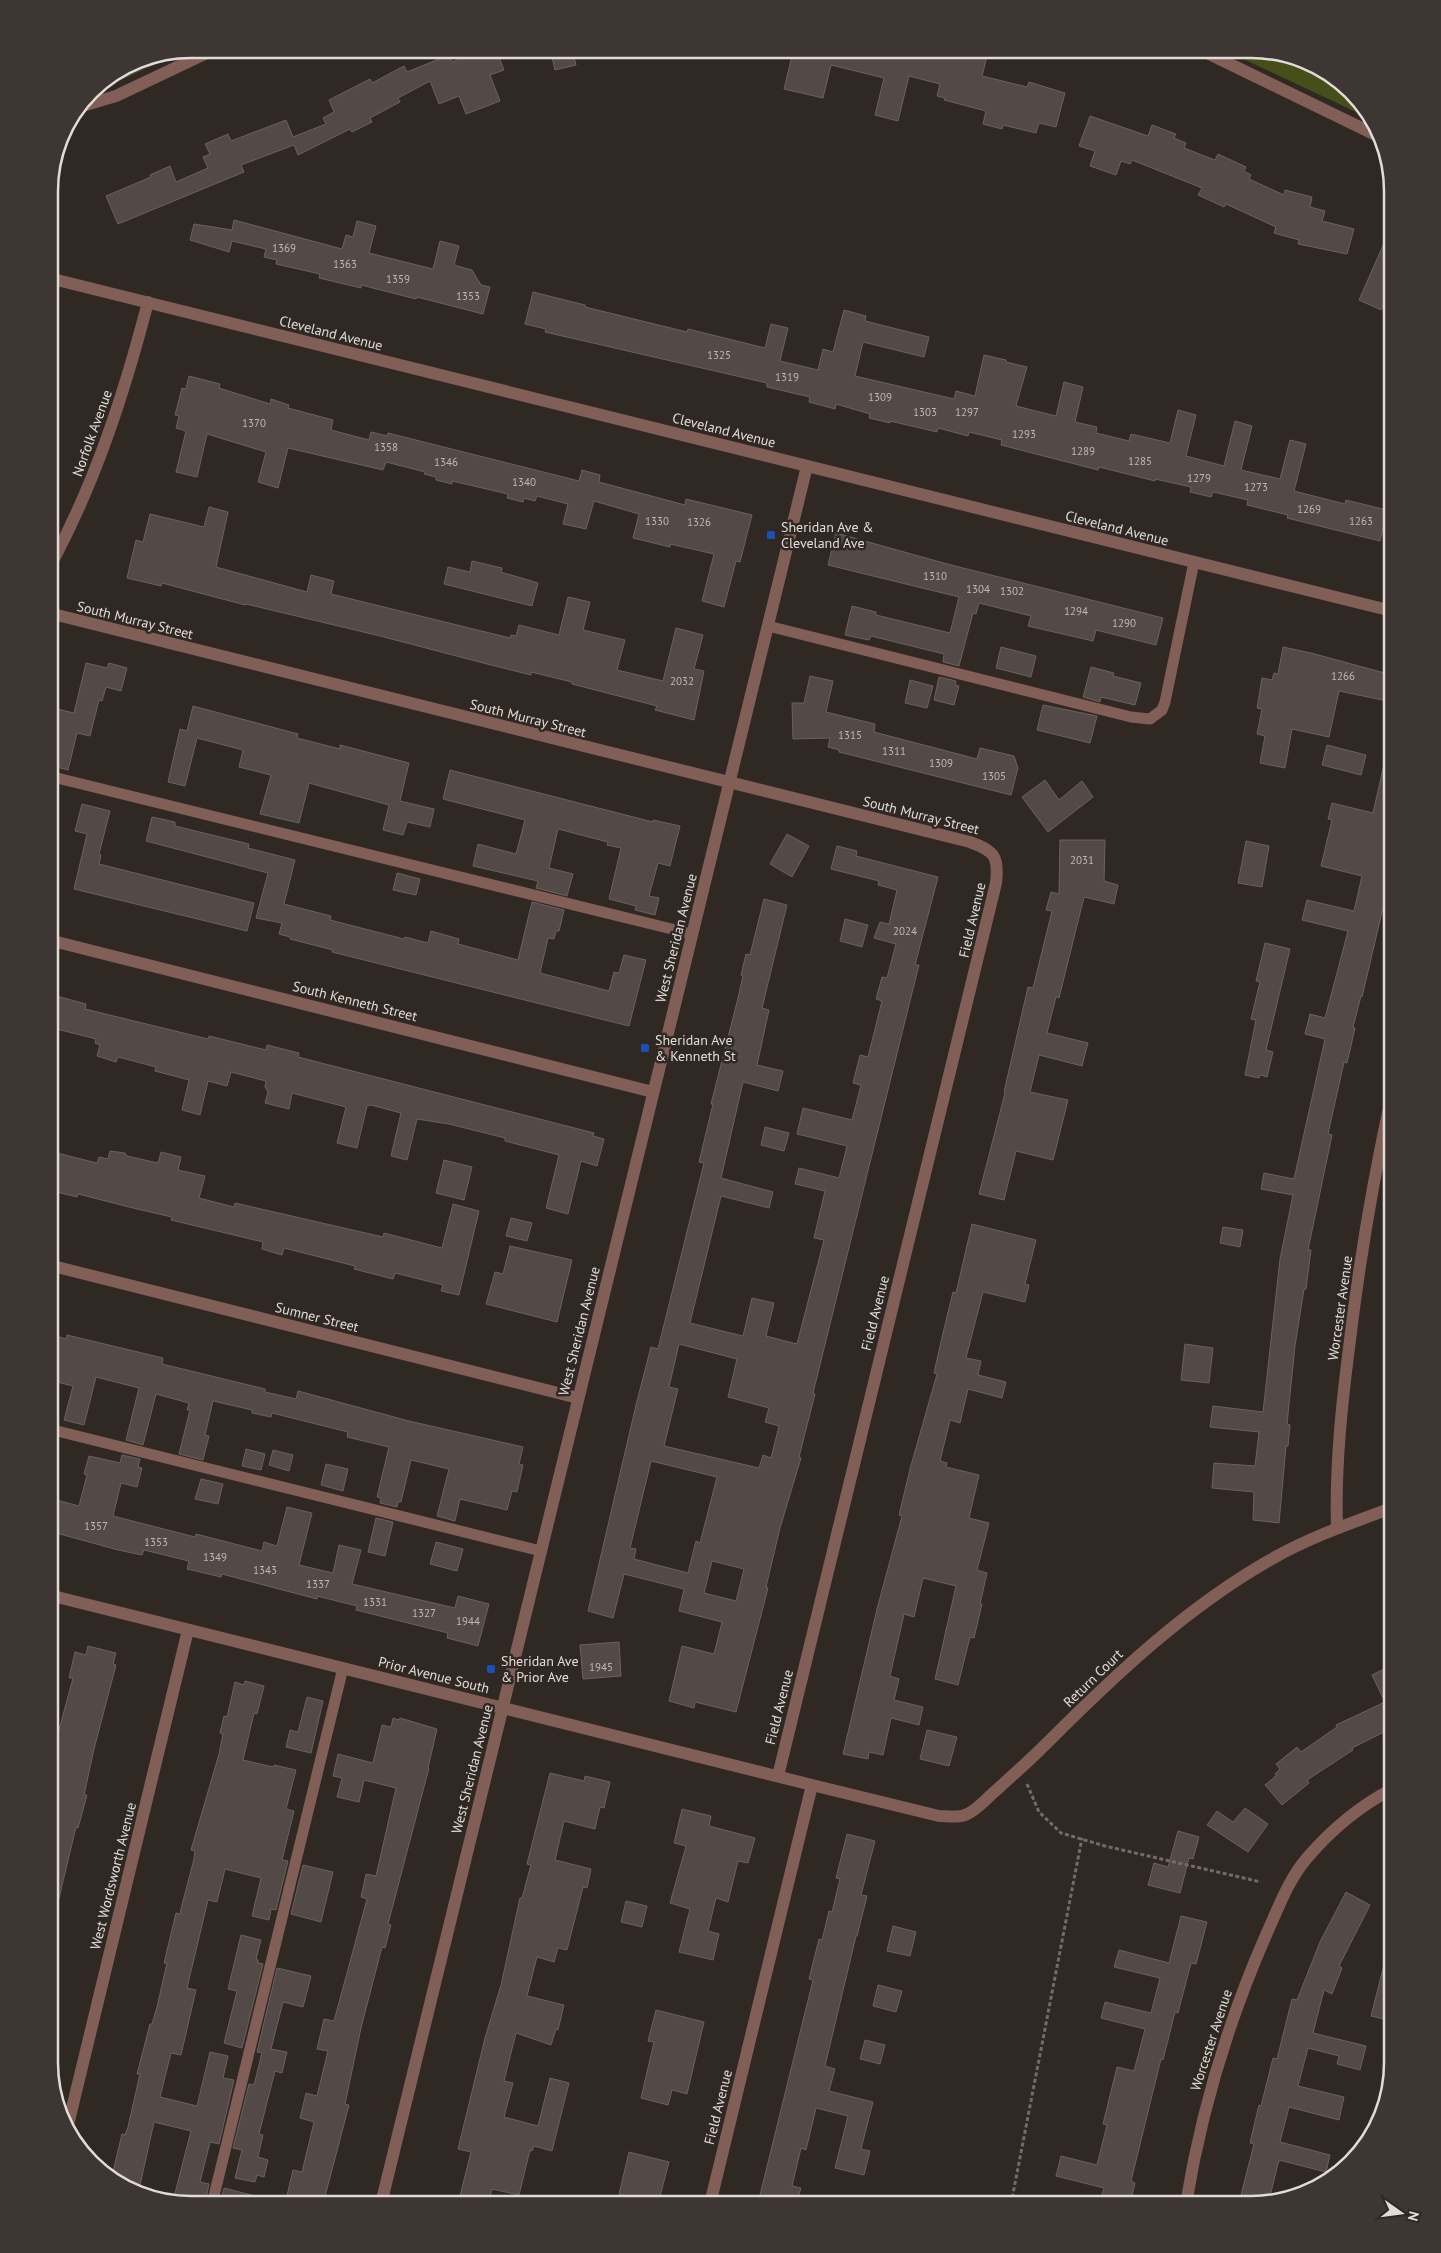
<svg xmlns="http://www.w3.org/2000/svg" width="1441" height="2253" font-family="'PT Sans',sans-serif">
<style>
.green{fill:#464f1a}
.building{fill:#534a47;stroke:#6b625f;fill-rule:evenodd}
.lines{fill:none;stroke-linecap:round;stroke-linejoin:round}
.path{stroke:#726c67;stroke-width:3;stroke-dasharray:4 2.5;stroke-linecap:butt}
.service{stroke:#815f57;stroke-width:11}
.minor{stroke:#815f57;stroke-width:12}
.tertiary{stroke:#815f57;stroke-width:12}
.transit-dot{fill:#1a4fb4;stroke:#2f2823;stroke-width:2}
.labels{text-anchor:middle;stroke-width:5;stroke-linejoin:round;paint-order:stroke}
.number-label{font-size:11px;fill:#beb8b4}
.street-label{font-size:14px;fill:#e1dcd9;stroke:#2f2823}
.poi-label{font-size:14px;fill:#e1dcd9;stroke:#2f2823;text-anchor:start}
.rim{fill:none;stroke:#e1dcd9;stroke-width:2.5}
</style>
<rect width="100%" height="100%" fill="#2f2823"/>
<path class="green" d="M1222,49H1260L1329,72L1371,119Z
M186,50L86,96L90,90L136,59Z"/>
<path class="building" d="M496,49L504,70L490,75L500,101L466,114L459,96L439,104L430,81L398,98L400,102L370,118L372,122L352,132L350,129L298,155L294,145L241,165L244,172L118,224L106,196L151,177L150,175L170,166L176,182L208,168L203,157L210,154L205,144L228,134L231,141L286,120L293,137L326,124L323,118L334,112L329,100L370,79L372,83L404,66L407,72L449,55L452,62L480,51L482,54Z
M550,49H572L576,65L555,70Z
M791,49H949L969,54L970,52L987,56L982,76L1027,87L1029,82L1065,93L1056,127L1039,123L1036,133L1003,125L1002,129L983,124L986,111L944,100L945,98L937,96L940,84L909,76L898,121L875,115L884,78L831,65L823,98L784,89L792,56L790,55Z
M1090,116L1148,136L1152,125L1176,134L1174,138L1186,143L1184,148L1215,160L1218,154L1246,167L1244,171L1251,175L1249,179L1284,195L1285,190L1312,197L1310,207L1325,211L1322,221L1354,229L1347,254L1298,244L1299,240L1274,233L1276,227L1226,204L1224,207L1198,195L1202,188L1132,160L1130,164L1121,161L1116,175L1090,166L1095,151L1079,146Z
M234,220L342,249L346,235L353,237L357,221L376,226L369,253L433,269L440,241L459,246L454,265L472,270L481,285L490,287L483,314L417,297L416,299L361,285V288L319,278L320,274L276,264L277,260L264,257L266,249L232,241L229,252L190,240L194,224L232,230Z
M1392,225V286L1381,310L1359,300Z
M533,292L585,305V307L687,332L688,329L765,348L771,324L788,328L780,361L818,370L823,349L833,352L844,310L866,316L865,321L929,337L924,357L863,342L855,376L954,399L956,391L975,396L984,355L1006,360V362L1027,367L1016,406L1056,416L1064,382L1083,387L1075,422L1097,427L1096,433L1129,441L1131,434L1170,443L1178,410L1196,415L1186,456L1224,466L1235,421L1252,426L1241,470L1280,479L1290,440L1306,444L1294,491L1345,504L1346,500L1387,510L1380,541L1287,518L1288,515L1247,505L1248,500L1213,492L1211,497L1190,492L1191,487L1155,479V481L1099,467L1098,470L1001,445L1002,440L969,432L968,436L938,428L937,432L890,421V423L869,418L870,414L836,404L835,409L809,402L810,397L767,387V383L545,332L546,329L525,324Z
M189,376L220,384L219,388L270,404L271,399L289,405L288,408L333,420L331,430L369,440L371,432L387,436L388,433L579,481L582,470L600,475L599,482L685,505L686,499L752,515L740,562L736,561L724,607L702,601L714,554L670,544V547L633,538L639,514L594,501L586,529L563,524L568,504L537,496L535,501L524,498L523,502L507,498L508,494L452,481V484L436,480V477L424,474L425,472L386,462L383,470L288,448L278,488L258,482L266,452L207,434L197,477L176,472L186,431L176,428L179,416L175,415L182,388L186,389Z
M209,507L228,512L216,567L307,592L311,575L334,581L331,594L510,638L511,635L516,636L519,625L559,635L568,597L590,602L583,630L625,640L617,670L663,681L676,628L703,635L694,669L704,671L694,720L655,710L657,706L572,684V682L531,672V675L487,664L380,636L246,604L245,605L162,583L161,586L127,578L136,540L143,542L150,514L204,527Z
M836,533L951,565L1163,618L1156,645L1096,630L1093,641L1028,626L1031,616L979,603L976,614L973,613L959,666L943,662L944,654L871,636L869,640L845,635L852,606L876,612V615L950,633L959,597L828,565Z
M472,561L502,568L501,572L538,583L532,606L444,584L448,567L470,572Z
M1001,647L1036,656L1031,677L996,668Z
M1283,647L1311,653L1392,675V702L1339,691L1329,737L1292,729L1285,768L1260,763L1265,736L1257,734L1262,709L1257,708L1262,678L1272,680L1274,673L1278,674Z
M86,663L107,668L109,663L127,668L121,691L106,687L102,701L99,700L90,736L77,733L68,770L49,765V707L74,713Z
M1091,667L1114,673L1113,676L1141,683L1135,705L1101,697L1100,702L1083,697Z
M810,676L833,681L826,712L875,724L874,732L977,759L980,748L1014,756L1018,768L1011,795L839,752V750L828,747L830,738L793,739L792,703H804Z
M939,677L956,681L955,685L959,686L954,705L934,700Z
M910,680L933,686L927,708L905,703Z
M1043,705L1097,716L1090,743L1037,730Z
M193,706L298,734L297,738L340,749V745L409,763L400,801L434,809L430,827L407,822L403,835L383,830L389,805L309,783L299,823L260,814L271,775L239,767L243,750L197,738L185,786L168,782L180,729L187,731Z
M1327,745L1366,755L1361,775L1322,765Z
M1385,760L1392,761V880L1386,907L1384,906L1382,912L1362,997L1361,996L1353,1027L1355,1028L1347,1063L1344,1062L1328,1134L1332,1135L1308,1250H1311L1306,1289H1304L1295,1346L1287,1424L1290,1425L1288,1446H1286L1279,1523L1253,1520L1254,1492L1212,1488L1214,1463L1255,1466L1259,1432L1210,1427L1213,1406L1263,1412L1280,1259L1293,1195L1261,1189L1264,1173L1294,1179L1325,1039L1305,1034L1310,1014L1325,1018L1348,931L1302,920L1307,900L1354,911L1362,876L1321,866L1332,820L1328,819L1332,803L1373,813Z
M450,770L653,822V820L680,826L670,866L658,863L649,896L659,898L655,915L635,910L636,906L609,899L621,848L607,845L608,842L558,829L549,868L573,874L567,896L536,888L538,881L473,866L478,844L516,854L525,820L443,799Z
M1045,780L1059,800L1082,781L1093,797L1048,832L1022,797Z
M82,804L110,811L99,854L101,855L99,864L254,903L247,931L74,889L87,834L75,831Z
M152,817L175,822V826L249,844L248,848L295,860L284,904L331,916L330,920L404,939L405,937L428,943L431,931L459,939L458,944L518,960L532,902L564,910L559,931H556L554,939L548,938L540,973L609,991L614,972L619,973L624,955L646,960L629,1026L332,952L333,950L290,939V937L279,934L282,923L256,918L268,873L146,841Z
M787,834L809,846L792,877L770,864Z
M1060,840H1105L1104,881L1118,885L1114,904L1084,897L1059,998L1056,997L1047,1033L1088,1043L1082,1066L1039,1055L1030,1092L1068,1100L1053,1160L1016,1151L1004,1200L979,1194L1005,1093L1004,1092L1028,987L1033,988L1052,911L1046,910L1051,892L1059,894Z
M1246,841L1269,846L1262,887L1238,883Z
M837,846L857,851L856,856L938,877L915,965H919L907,1013L813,1393L815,1394L799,1457L801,1458L780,1528L766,1587L768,1588L736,1712L695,1702L694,1708L669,1701L682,1646L714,1654L722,1622L679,1611L684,1589L624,1574L613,1618L588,1611L636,1405L651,1347L658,1349L704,1163L699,1162L713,1104H711L737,1002L743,976L741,975L746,954L750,955L764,899L787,905L762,1008L769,1010L757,1065L783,1071L778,1091L743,1082L721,1178L773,1192L769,1208L721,1196L690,1323L743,1336L752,1298L774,1303L766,1336L797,1344L824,1240L814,1238L825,1191L795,1184L799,1168L839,1178L847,1146L797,1134L803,1108L852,1120L861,1085L853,1083L860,1055L868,1057L882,1001L876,999L882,977L887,978L896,944L874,938L880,922L889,924L897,890L878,885L879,881L831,869ZM679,1344L737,1359L728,1397L769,1408L765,1422L779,1426L771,1458L763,1455L759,1468L664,1446L678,1389L669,1387ZM651,1461L717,1477L700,1543L696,1541L688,1573L634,1559L636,1549L630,1548ZM712,1561L744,1569L736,1601L704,1593Z
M397,873L420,879L416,895L393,890Z
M845,919L868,925L862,947L840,941Z
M1265,943L1290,949L1266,1050L1273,1052L1267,1077L1260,1075L1259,1078L1245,1075L1256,1020L1251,1019L1260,982L1256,981Z
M49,994L86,1004L85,1009L208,1039L209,1036L266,1050L267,1045L299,1053L298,1057L594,1133L593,1136L604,1139L597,1166L581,1161L568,1214L546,1208L559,1155L505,1141V1138L449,1124L417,1119L407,1160L391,1156L401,1113L371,1105L367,1106L357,1148L337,1143L346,1107L292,1093L289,1109L265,1103L268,1092L265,1087L266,1081L231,1072L227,1086L208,1081L200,1115L182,1110L189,1080L155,1071L156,1067L118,1057L116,1062L97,1056L100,1045L95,1043L96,1039L49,1027Z
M765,1127L789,1133L784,1151L761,1145Z
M49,1151L97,1163L99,1157L108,1159L110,1151L125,1153L127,1156L158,1163L161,1152L181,1157L178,1170L205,1176L199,1198L234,1207L235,1203L383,1237L384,1233L442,1248L453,1204L479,1211L459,1295L441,1291L443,1285L395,1273L393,1279L354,1269L355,1266L284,1248L282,1255L262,1249L263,1242L171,1220L172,1217L137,1209L78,1194L77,1197L49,1190Z
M444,1160L472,1167L464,1200L436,1193Z
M511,1218L532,1223L527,1241L506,1236Z
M972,1224L1036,1240L1025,1284L1029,1285L1025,1302L983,1292L966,1358L981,1361L978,1375L1006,1382L1002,1398L968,1389L960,1423L950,1420L940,1461L947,1463L946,1467L979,1475L969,1518L989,1523L977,1570L987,1573L980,1604H982L974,1638L970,1637L958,1685L935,1679L956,1586L923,1578L914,1617L904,1614L890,1676L899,1679L894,1700L923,1707L919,1725L891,1718L883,1755L869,1752L868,1759L843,1754L877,1609L902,1516L899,1515L910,1469L937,1374L934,1373L943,1333L953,1292L956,1293Z
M1223,1227L1243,1230L1240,1247L1220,1243Z
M510,1246L572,1260L557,1322L486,1304L495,1272L503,1274Z
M49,1334L66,1339L67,1335L163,1358L162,1364L265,1389V1392L296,1399L298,1391L409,1421L523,1447L519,1464L523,1465L517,1492L512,1491L507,1510L460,1499L455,1521L437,1516L449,1469L411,1460L401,1502H398L397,1507L380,1503L381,1498L377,1497L389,1447L347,1437L348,1432L272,1413L271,1417L252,1413V1410L213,1401L205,1435L209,1436L203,1460L179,1454L190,1410H187L189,1403L156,1394L143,1445L126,1440L139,1388L96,1377L84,1425L64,1420L73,1386L49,1380Z
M1185,1344L1213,1348L1209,1383L1181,1380Z
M246,1449L265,1454L261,1470L242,1466Z
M273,1450L293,1455L289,1471L269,1465Z
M122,1455L140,1459L138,1467L142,1468L137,1487L121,1483L113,1516L195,1537L196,1534L262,1551L264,1542L277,1546L287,1507L312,1513L299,1565L333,1573L339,1545L361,1550L352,1584L455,1608L458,1596L489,1604L478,1646L447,1638L448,1633L356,1610L357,1606L317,1596V1599L222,1574L221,1577L187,1569L189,1561L144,1550L142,1555L118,1550L49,1531V1498L79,1506L87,1475L84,1474L89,1456L120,1463Z
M326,1464L348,1469L343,1491L321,1485Z
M201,1479L223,1484L218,1504L195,1499Z
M376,1518L393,1522L385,1556L368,1552Z
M436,1542L463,1549L457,1571L430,1564Z
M619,1642L621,1676L583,1679L580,1645Z
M88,1646L116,1653L113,1664L116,1665L94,1749L84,1795H87L78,1828L76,1827L55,1915L49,1914V1767L73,1678H69L75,1652L86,1655Z
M1388,1667L1392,1676V1728L1352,1748L1353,1750L1307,1780L1309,1783L1282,1805L1265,1785L1277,1775L1275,1774L1280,1769L1276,1764L1297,1747L1301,1752L1337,1727L1336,1725L1385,1702L1372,1675Z
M245,1681L264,1686L257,1714L254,1713L243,1760L273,1767L274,1765L296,1770L286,1809L294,1811L282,1860L288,1861L276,1910L271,1909L269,1920L252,1916L261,1878L225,1869L217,1902L208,1900L187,1988L196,1990L181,2055L171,2053L160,2097L197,2106L210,2052L228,2056L223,2078L234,2080L219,2144L210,2142L200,2182L209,2184L205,2204H181L173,2201L191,2131L154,2122L139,2190L111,2180L122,2134L125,2135L128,2127L140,2074H137L150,2024H152L157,2007L167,1963H164L176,1913L180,1914L182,1905L194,1859L195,1851L191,1850L219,1754L223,1734L220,1733L224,1716L227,1717L235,1682L244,1685Z
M307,1697L323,1701L311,1753L286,1747L290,1730L298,1732Z
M393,1718L399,1720L400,1718L437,1729L428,1768H429L388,1924L391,1925L385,1948L382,1947L361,2028L345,2104L349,2105L323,2204H285L293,2170L302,2172L314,2122L300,2118L306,2093L317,2096L328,2051L317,2049L324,2019L334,2021L367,1899L361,1897L366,1874L376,1876L396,1788L364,1780L359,1802L337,1797L342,1778L333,1776L338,1754L373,1763L382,1725L391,1727Z
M927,1730L957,1737L949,1766L920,1759Z
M550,1773L584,1781L585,1776L610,1782L604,1808L600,1807L595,1829L564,1821L555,1860L591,1869L587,1888L583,1887L567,1950L558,1948L554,1962L537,1957L527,1996L564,2005L558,2030L556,2029L551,2045L516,2033L504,2081L513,2083L504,2117L538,2126L550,2078L569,2083L552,2151L534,2146L532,2151L530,2150L519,2195L492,2189L488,2204H458L471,2152L458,2149L485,2038L501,1985L520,1898H522L531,1865L527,1864Z
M1245,1808L1268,1824L1248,1852L1207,1825L1217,1811L1233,1822Z
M682,1809L711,1816L709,1826L755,1838L748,1863L738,1861L728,1902L716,1898L708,1931L719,1934L713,1960L679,1952L690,1909L670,1903L686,1846L674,1843Z
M1178,1831L1199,1837L1193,1859L1189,1858L1180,1893L1148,1885L1154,1863L1168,1867Z
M847,1834L875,1841L861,1895L867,1896L857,1936H856L825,2066L835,2069L829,2091L873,2102L861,2149L870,2151L864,2175L835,2168L848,2116L816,2108L806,2150L801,2148L792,2186L801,2188L796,2204L760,2195L813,1980L809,1979L819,1939L822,1940L829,1911L832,1912L840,1879L836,1878Z
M303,1865L333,1872L321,1922L291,1914Z
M1346,1892L1370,1905L1339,1966L1342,1968L1332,1994L1324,1990L1313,2033L1366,2046L1360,2070L1337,2064L1339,2056L1308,2048L1298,2086L1344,2097L1339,2120L1289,2107L1280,2142L1330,2155L1326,2172L1279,2160L1269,2200L1241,2195L1254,2144L1250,2143L1259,2105L1261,2106L1273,2058L1277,2059L1292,1999L1297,2000L1320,1942Z
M626,1901L647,1906L642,1927L621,1922Z
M1181,1916L1207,1922L1196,1964L1191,1963L1178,2013L1175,2012L1163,2060L1161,2059L1131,2181L1135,2183L1130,2204H1102L1103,2201H1100L1104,2188L1056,2176L1061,2156L1097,2165L1107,2125L1103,2124L1117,2067L1134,2071L1145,2029L1101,2018L1105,2002L1151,2013L1160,1978L1114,1967L1119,1950L1169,1963Z
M893,1926L916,1932L910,1956L887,1951Z
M241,1935L261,1940L256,1959L258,1960V1963L263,1964L242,2048L224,2043L237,1991L228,1989Z
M1386,1957L1392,1958V2021L1371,2016Z
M277,1968L311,1976L303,2007L283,2002L271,2049L287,2052L282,2073L275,2071L259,2134L263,2135L258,2157L268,2160L264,2177L257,2175L255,2182L235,2178L242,2150L233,2148L249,2084L254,2085L262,2053L257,2052Z
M878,1985L902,1991L896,2012L873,2006Z
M656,2010L704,2022L687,2094L672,2090L668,2105L641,2098L654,2042L648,2041Z
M865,2040L885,2045L880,2064L860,2059Z
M629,2152L669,2162L658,2204L619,2194Z
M224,2188L263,2198L262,2204H220Z"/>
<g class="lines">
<path class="path" d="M1316,68L1338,83
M1027,1784L1039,1812L1061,1833L1105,1846L1261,1882
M1011,2204L1082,1838"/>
<path class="service" d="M768,626L1131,717L1150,719L1162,710L1165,702L1194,562
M49,776L692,934
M49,1429L541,1551
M212,2204L343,1668"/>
<path class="minor" d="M49,568C95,484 124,394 148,302
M49,613L970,842C995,851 999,857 996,883L778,1776
M49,940L653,1092
M49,1265L578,1398
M1337,1528C1335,1465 1342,1402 1350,1340C1360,1257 1374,1175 1392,1094
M49,1595L812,1785L939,1816C947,1816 958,1818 965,1815C976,1811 984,1801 992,1794C1011,1777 1030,1760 1048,1742C1116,1674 1186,1608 1270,1560C1308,1538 1351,1523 1392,1508
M67,2129L188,1630
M710,2204L812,1785
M1186,2204C1201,2111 1228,2022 1266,1935C1278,1909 1288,1880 1307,1858C1330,1831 1360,1806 1392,1789"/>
<path class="tertiary" d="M1199,49L1380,137
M79,107L116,96L215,49
M49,278L1392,611
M381,2204L807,466"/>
</g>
<g class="transit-dot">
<rect x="766" y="530" width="10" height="10" rx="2.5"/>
<rect x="640" y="1043" width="10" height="10" rx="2.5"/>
<rect x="486" y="1664" width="10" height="10" rx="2.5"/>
</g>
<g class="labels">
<g class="number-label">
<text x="284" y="252">1369</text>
<text x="345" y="268">1363</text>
<text x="398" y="283">1359</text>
<text x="468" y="300">1353</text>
<text x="719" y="359">1325</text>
<text x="787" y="381">1319</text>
<text x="880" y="401">1309</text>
<text x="925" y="416">1303</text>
<text x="967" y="416">1297</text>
<text x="254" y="427">1370</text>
<text x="1024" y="438">1293</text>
<text x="386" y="451">1358</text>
<text x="1083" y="455">1289</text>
<text x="1140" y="465">1285</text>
<text x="446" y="466">1346</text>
<text x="1199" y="482">1279</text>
<text x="524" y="486">1340</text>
<text x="1256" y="491">1273</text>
<text x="1309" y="513">1269</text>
<text x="657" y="525">1330</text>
<text x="1361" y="525">1263</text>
<text x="699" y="526">1326</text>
<text x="935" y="580">1310</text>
<text x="978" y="593">1304</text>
<text x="1012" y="595">1302</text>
<text x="1076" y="615">1294</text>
<text x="1124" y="627">1290</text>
<text x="1343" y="680">1266</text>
<text x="682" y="685">2032</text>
<text x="850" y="739">1315</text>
<text x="894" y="755">1311</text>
<text x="941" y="767">1309</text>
<text x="994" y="780">1305</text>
<text x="1082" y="864">2031</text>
<text x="905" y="935">2024</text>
<text x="96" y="1530">1357</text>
<text x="156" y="1546">1353</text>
<text x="215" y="1561">1349</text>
<text x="265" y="1574">1343</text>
<text x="318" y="1588">1337</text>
<text x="375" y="1606">1331</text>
<text x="424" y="1617">1327</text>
<text x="468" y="1625">1944</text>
<text x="601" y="1671">1945</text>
</g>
<g class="street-label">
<text transform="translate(331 333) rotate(14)" y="5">Cleveland Avenue</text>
<text transform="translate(724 430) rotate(14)" y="5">Cleveland Avenue</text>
<text transform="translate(92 433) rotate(-70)" y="5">Norfolk Avenue</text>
<text transform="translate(1117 528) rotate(14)" y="5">Cleveland Avenue</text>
<text transform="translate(135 620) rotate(14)" y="5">South Murray Street</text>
<text transform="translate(528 718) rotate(14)" y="5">South Murray Street</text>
<text transform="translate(921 815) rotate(14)" y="5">South Murray Street</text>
<text transform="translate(972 920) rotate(-77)" y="5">Field Avenue</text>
<text transform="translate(676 938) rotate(-76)" y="5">West Sheridan Avenue</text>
<text transform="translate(355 1001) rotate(14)" y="5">South Kenneth Street</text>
<text transform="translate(1340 1308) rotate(-82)" y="5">Worcester Avenue</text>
<text transform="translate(875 1313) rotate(-76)" y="5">Field Avenue</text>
<text transform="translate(317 1317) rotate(14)" y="5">Sumner Street</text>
<text transform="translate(579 1331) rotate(-76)" y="5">West Sheridan Avenue</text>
<text transform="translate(434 1675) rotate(14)" y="5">Prior Avenue South</text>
<text transform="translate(1093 1678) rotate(-44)" y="5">Return Court</text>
<text transform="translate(779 1707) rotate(-76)" y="5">Field Avenue</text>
<text transform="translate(472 1769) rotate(-76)" y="5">West Sheridan Avenue</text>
<text transform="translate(113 1876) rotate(-76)" y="5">West Wordsworth Avenue</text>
<text transform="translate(1211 2040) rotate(-72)" y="5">Worcester Avenue</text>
<text transform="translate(718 2107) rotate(-76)" y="5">Field Avenue</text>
</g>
<g class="poi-label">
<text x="781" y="532">Sheridan Ave &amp;<tspan x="781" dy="16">Cleveland Ave</tspan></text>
<text x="655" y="1045">Sheridan Ave<tspan x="655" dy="16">&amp; Kenneth St</tspan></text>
<text x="501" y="1666">Sheridan Ave<tspan x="501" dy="16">&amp; Prior Ave</tspan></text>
</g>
</g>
<path d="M0 0H1441V2253H0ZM191 58H1251A133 133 0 0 1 1384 191V2063A133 133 0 0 1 1251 2196H191A133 133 0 0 1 58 2063V191A133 133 0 0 1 191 58Z" fill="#3d3632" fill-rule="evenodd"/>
<path class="rim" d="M191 58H1251A133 133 0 0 1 1384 191V2063A133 133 0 0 1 1251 2196H191A133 133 0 0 1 58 2063V191A133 133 0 0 1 191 58Z"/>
<g transform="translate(1401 2213) rotate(104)" stroke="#2f2823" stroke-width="4" paint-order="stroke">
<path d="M0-4L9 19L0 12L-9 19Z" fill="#e1dcd9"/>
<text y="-8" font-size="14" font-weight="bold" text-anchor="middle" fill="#e1dcd9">N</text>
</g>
</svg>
